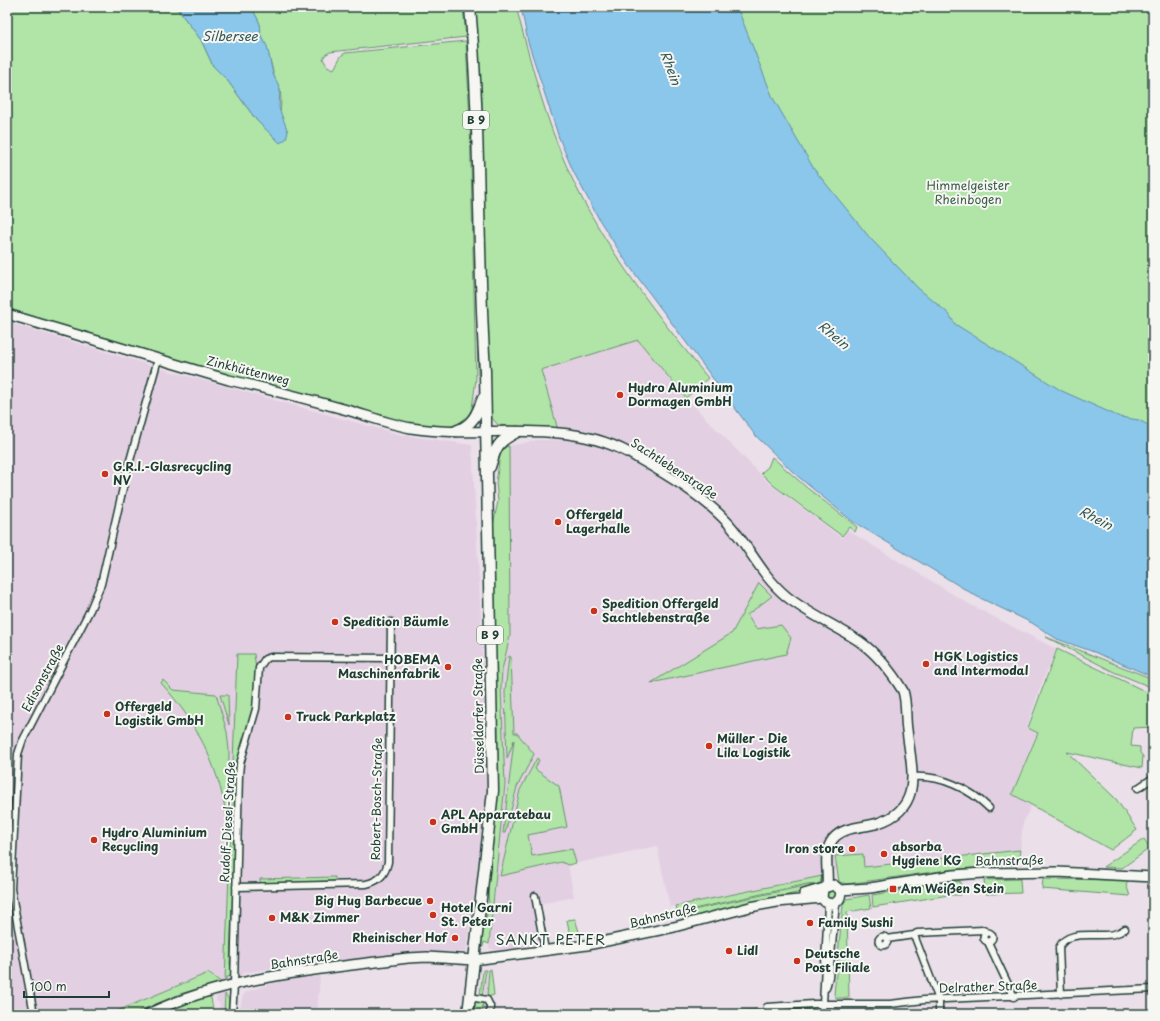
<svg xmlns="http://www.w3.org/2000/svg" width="1160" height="1021" font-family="'Playpen Sans',sans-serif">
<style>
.built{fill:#e3cfe2;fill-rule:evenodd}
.green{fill:#b0e5a7;stroke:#68916e}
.water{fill:#8bc6eb;stroke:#608fa2}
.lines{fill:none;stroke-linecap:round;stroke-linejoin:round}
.street-casing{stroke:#1f3d34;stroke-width:9}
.secondary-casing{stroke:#1f3d34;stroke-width:12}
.primary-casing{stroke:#1f3d34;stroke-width:13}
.street{stroke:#f6f6f2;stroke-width:6}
.secondary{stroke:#f6f6f2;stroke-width:9}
.primary{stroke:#f6f6f2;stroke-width:10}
.poi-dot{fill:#c8321e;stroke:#f6f6f2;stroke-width:1.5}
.labels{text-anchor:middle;stroke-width:4;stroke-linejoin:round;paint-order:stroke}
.shield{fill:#f6f6f2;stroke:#60746d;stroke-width:1}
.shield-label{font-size:11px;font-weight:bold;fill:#1f3d34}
.park-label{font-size:12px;fill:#3c5f4b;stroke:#f6f6f2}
.street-label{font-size:12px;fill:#1f3d34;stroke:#f6f6f2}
.poi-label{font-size:12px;font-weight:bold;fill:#1f3d34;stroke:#f6f6f2;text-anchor:start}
.water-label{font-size:13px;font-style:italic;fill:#355859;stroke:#f6f6f2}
.quarter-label{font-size:14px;letter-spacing:1px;fill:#1f3d34;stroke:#f6f6f2}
</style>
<rect width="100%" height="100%" fill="#ebdfe9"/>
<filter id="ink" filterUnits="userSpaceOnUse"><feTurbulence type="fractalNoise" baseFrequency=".025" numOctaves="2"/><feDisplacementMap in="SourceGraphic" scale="8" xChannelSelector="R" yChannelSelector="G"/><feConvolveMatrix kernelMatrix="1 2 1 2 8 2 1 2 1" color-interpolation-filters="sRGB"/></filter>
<g filter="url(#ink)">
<path class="built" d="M7,322L169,371L402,435L472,445L482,639L487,802L466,952H410L246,972L225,982L224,1014H219L220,1004L216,1001L217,995L221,994V981L208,973L110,1014H7Z
M638,339L686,398L771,485L842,538L847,530L969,604L1056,649L1041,685L1027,727L1037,733L1012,794L1031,806L1023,823L1020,850L864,867L835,856L837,870L822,876L670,907L657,846L568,865L574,897L539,904L545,943L498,951L489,948L505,784L501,687L502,670L510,636L509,446L538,440H561L540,370ZM509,656L511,657L514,733L507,757L505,692Z
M486,970H489L486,1014H482Z
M320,976L317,1014H239L243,995L248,991L284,980Z"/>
<path class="green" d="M7,7H176L201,40L213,66L227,80L257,121L269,131L275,139C278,125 283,104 280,90C278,84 274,79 273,72C270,58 267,47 260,34C263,23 255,17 252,7H463L466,37L330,52L325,55L323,59L327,66L334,69L341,56L345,53L466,41L470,121L476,379L472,409L463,425C449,428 423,429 409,425C398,422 388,418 376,416L238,378L7,311Z
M475,7H516C531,63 545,119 569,172C602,244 658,317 708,378L686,398L638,340L541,370L558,430L498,425L492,418L484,275L482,103Z
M654,7H1153V547Z
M472,119H473L480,375H478Z
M30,326H34L134,356L30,327Z
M509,446L510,636L502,670L501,687L505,784L489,944L484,942L483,947L481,946L483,927L489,908L488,889L497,799L498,727L495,722L491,536L498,501L496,483L499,462L500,454L505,447Z
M772,457L806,487L857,527L855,532L849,527L842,536L773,485L761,473L768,467Z
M759,583L772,596L747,615L756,629L781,625L791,638L786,654L651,683L732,633Z
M1046,637L1153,679V688L1114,672Z
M1057,649L1153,695V727L1133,728L1131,746L1140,747V753L1143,756L1142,768L1067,752L1116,799L1137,830L1111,850L1012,794L1038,733L1028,728Z
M237,654H254L256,669L254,710L239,759L235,882L233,883L230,965H232L231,976L227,977L225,981Z
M509,656L511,657L514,733H517L534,754L517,787L505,833H503L514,740L507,759L505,692Z
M163,680L173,690L216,694L227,732L229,750L228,814H226C218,764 195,720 161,683Z
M220,695H228L229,725Z
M537,758L539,760L535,769L559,786L567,827L528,835L532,856L572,849L576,863L568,865L561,862L500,876L520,790Z
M1144,839L1150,848L1122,868L1103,867Z
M1020,850L1018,864L948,870L847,884L839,882L835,856L863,854L864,867Z
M822,876L820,883L815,885L807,884L689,910L679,917L676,906Z
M335,877V881L260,883V879Z
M1020,879L1021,893L986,894L984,880Z
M1043,879L1129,880L1126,884L1130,896L1042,889Z
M960,881L961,895H949L873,907L872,895Z
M809,885L813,886L811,887L813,889L687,919L685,915L693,910Z
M832,890L836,894V897L831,901L826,898V892Z
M869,895L871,908L847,912L849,998H836L834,994L843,905L846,899Z
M575,919L580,935L572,937L570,935L567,920Z
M491,969L494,995L487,997L489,970Z
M483,970H486L482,997L480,995Z
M208,973L221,982L180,994L132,1014H110Z
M225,994L229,999L228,1014H224Z
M206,996L211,998L214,1014H158Z
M475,1001H483L482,1014H473Z
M809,1007H812L815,1014L806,1009H801L718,1012L713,1014L718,1011Z"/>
<path class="water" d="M176,7H252C255,17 263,23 260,34L267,46L273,74L280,88L279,108L288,132L286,139L280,143L257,121L227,80L213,66L201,40Z
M521,7H737L773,98L814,169L870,238L918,288L949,314L955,324L1062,391L1120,417L1139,420L1153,428V677L1094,652L1057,639L1032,623L976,596L852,521L795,474L755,435L627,263L600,221L573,171L559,138L528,42Z"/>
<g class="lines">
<defs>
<path id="street" d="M913,777C940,775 969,788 989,808
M1138,788L1153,778
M236,887L366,884C379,881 385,875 388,862L391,622
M535,896L545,950
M983.5 937a4.5 4.5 0 1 1 9 0a4.5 4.5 0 1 1-9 0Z
M914,935L939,1000V1014
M878.5 941a4.5 4.5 0 1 1 9 0a4.5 4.5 0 1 1-9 0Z
M887,939L914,935L917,933L983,930L987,932
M988,942L1014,997
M826,988L829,977L836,903
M1061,994L1059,948C1066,928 1098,938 1114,934C1118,933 1122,931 1125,929
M470,997L487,1000L490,1006V1014
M767,1007L814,1004H890L924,1000L1153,989
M34,1014L11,889L18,754L22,742L90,610L101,584L126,475L158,359
M232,1014L234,986L239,775L240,764L256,709L259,668L265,659L271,657L391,658
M821,1014L823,1004L828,904"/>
<path id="secondary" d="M7,314L229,380C269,389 308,399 347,410C368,416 389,424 411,428C486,440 568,415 636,457C668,475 703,496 728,523C749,546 761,575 786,596C808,614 835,625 859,641C876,653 892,673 903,691C907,703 905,717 907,730C911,767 925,808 878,823C864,828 843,826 833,839C822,853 829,870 827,886
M840,890L870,888L953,875L984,873L1057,872L1153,877
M804,894L834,885L840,890C842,897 839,902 832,904L825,902L822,898L823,889
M148,1014C228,976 322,969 408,958L427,957L474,960L587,945L674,927L750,907L777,902L822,898"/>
<path id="primary" d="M456,431C473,425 477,414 483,398
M490,467C496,447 497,442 517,432
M468,1014L493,791L485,371C477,250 481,128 470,7"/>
</defs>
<use href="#street" class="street-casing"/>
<use href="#secondary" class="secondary-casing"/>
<use href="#primary" class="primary-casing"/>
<use href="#street" class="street"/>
<use href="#secondary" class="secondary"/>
<use href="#primary" class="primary"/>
</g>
</g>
<g class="poi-dot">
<circle cx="620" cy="395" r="4"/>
<circle cx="105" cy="474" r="4"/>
<circle cx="558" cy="522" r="4"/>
<circle cx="594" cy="611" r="4"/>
<circle cx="335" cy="622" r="4"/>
<circle cx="926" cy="664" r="4"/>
<circle cx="448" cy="667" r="4"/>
<circle cx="107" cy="714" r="4"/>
<circle cx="288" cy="717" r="4"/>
<circle cx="709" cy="746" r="4"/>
<circle cx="433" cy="822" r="4"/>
<circle cx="94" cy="840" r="4"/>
<circle cx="852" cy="849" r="4"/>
<circle cx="884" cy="854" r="4"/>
<rect x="889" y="885" width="8" height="8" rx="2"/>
<circle cx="430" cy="901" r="4"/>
<circle cx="433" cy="915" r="4"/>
<circle cx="272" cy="918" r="4"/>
<circle cx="810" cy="923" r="4"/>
<circle cx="455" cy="938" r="4"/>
<circle cx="729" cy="951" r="4"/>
<circle cx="797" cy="961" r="4"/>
</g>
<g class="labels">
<g class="shield">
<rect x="463" y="111" width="26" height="18" rx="3"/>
<rect x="477" y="626" width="26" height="18" rx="3"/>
</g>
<g class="shield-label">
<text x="476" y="124">B 9</text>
<text x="490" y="639">B 9</text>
</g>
<g class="park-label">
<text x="968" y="190">Himmelgeister<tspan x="968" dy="14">Rheinbogen</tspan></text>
</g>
<g class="street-label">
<text transform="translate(248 371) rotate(14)" y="4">Zinkhüttenweg</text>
<text transform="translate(674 469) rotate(33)" y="4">Sachtlebenstraße</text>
<text transform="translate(43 678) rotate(-62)" y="4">Edisonstraße</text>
<text transform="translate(479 716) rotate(-91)" y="4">Düsseldorfer Straße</text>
<text transform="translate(377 799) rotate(-89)" y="4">Robert-Bosch-Straße</text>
<text transform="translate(228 822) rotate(-87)" y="4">Rudolf-Diesel-Straße</text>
<text transform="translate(1009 861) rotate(-1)" y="4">Bahnstraße</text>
<text transform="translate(663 916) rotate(-14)" y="4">Bahnstraße</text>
<text transform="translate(304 960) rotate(-9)" y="4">Bahnstraße</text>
<text transform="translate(988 987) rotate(-2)" y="4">Delrather Straße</text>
</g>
<g class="poi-label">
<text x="628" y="392">Hydro Aluminium<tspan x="628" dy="14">Dormagen GmbH</tspan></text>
<text x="113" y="471">G.R.I.-Glasrecycling<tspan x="113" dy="14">NV</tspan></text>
<text x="566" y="519">Offergeld<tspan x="566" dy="14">Lagerhalle</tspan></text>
<text x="602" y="608">Spedition Offergeld<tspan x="602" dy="14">Sachtlebenstraße</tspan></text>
<text x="343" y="626">Spedition Bäumle</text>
<text x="934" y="661">HGK Logistics<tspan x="934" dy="14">and Intermodal</tspan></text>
<text x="440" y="664" text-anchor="end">HOBEMA<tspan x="440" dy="14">Maschinenfabrik</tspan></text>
<text x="115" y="711">Offergeld<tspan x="115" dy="14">Logistik GmbH</tspan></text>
<text x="296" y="721">Truck Parkplatz</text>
<text x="717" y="743">Müller - Die<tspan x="717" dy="14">Lila Logistik</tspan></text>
<text x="441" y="819">APL Apparatebau<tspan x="441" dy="14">GmbH</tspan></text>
<text x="102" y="837">Hydro Aluminium<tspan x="102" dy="14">Recycling</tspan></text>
<text x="892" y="851">absorba<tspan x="892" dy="14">Hygiene KG</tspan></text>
<text x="844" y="853" text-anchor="end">Iron store</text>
<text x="901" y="893">Am Weißen Stein</text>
<text x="422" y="905" text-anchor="end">Big Hug Barbecue</text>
<text x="441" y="912">Hotel Garni<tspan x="441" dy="14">St. Peter</tspan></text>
<text x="280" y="922">M&amp;K Zimmer</text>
<text x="818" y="927">Family Sushi</text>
<text x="447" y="942" text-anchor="end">Rheinischer Hof</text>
<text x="737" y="955">Lidl</text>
<text x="805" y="958">Deutsche<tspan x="805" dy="14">Post Filiale</tspan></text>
</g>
<g class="water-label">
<text x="230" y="41">Silbersee</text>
<text transform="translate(671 68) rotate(70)" y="5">Rhein</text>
<text transform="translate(834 335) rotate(40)" y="5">Rhein</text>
<text transform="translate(1096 518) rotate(28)" y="5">Rhein</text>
</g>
<g class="quarter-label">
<text x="551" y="945">SANKT PETER</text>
</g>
</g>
<rect width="1160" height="1021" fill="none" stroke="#f6f6f2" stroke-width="24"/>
<rect x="12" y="12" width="1136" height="997" fill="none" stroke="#1f3d34" stroke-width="1.5" filter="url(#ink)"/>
<path d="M24 991v6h85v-6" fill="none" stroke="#1f3d34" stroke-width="2"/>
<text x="30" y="991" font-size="12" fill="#1f3d34" stroke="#f6f6f2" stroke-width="3" paint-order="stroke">100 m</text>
</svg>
